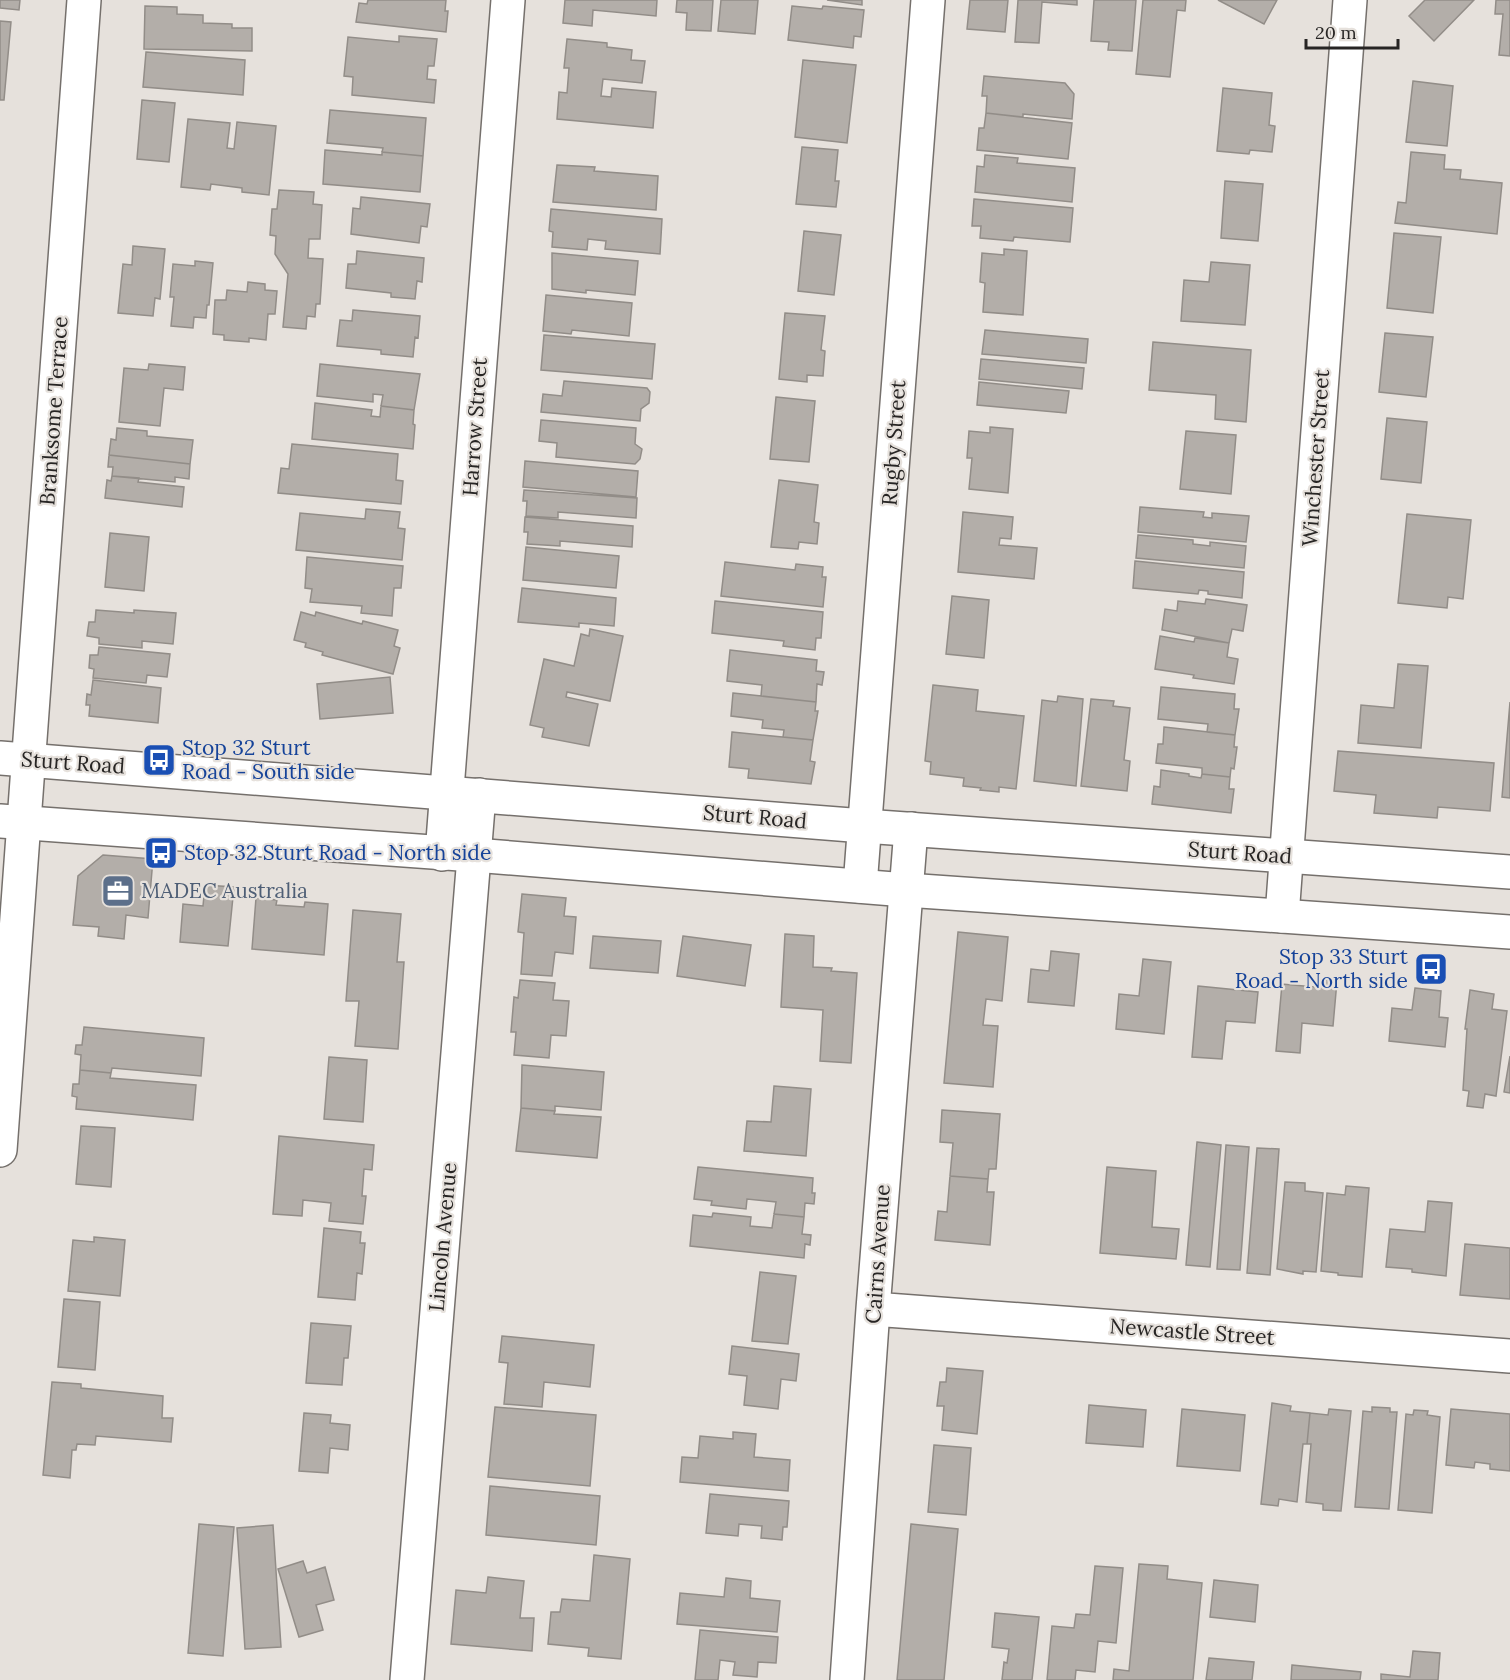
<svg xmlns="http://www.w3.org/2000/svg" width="1510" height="1680" font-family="Lora,serif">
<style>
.building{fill:#b3aea9;stroke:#928d88;stroke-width:1.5}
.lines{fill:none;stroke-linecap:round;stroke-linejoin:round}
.minor-casing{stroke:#75706c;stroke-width:36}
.major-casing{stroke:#75706c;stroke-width:36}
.minor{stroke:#fff;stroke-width:33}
.major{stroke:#fff;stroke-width:33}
.labels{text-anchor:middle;stroke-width:4.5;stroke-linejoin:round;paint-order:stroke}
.street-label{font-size:21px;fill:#272524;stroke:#e6e1dc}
.transit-label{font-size:21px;fill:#164399;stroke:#e6e1dc;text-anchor:start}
.service-label{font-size:21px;fill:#4e5e75;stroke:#e6e1dc;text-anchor:start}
</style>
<rect width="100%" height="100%" fill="#e6e1dc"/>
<path class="building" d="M0,0H20L19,10L0,8Z
M368,0H446L445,11H448L446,32L356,22L359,3L367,4Z
M565,0H657L656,16L593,10L592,26L563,23Z
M677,0H713L711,31L686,30L687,13L676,12Z
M721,0H758L755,34L718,31Z
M827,0H862V5Z
M970,0H1008L1005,32L967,29Z
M1018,0H1077V5L1042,2L1039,43L1015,42Z
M1094,0H1136L1132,51L1108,50L1109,42L1091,41Z
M1143,0H1186L1185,11L1177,10L1170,77L1136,74Z
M1218,0H1277L1264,24Z
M1425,0H1474L1434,41L1409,16Z
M1496,0H1510V56L1499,55L1503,14H1495Z
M145,6L177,7V14L203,15V23L232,24V28H252V51L144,49Z
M792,6L822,9L823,6L864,10L861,37L854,36L853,48L788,40Z
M0,21L11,22L4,100H0Z
M399,36L437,39L434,66H428L427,79L436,80L434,103L352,95L353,77L344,76L348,37L399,42Z
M567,39L607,43V47L632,50L631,60L645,61L642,83L603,79L601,96L611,97L612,88L656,92L653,128L557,119L559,92L567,93L569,68H564Z
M146,52L245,60L243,95L143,87Z
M803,60L856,65L847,143L795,137Z
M984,76L1065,83L1074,94L1072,119L1023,114V117L986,113L987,96H982Z
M1413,81L1453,86L1447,146L1406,142Z
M1223,88L1272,93L1269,125L1275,126L1272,152L1250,150L1249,154L1217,151Z
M142,100L175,103L169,162L137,159Z
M330,110L426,118L423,156L382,152L383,148L327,143Z
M986,113L1072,123L1068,159L977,150L979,128H984Z
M188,119L230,123L227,148L234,149L237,122L276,126L269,195L242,192V188L211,184L210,190L181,187Z
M802,147L838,150L835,181H839L836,207L796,204Z
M325,150L382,155V152L423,156L420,192L323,184Z
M1411,152L1445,155L1444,169L1461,170L1460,179L1502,183L1497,234L1395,223L1398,202L1406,203Z
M985,155L1018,158L1017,163L1075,168L1072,202L975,192L977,166L984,167Z
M557,165L595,167L594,171L658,176L656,210L553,202Z
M1225,181L1263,184L1258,241L1221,238Z
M279,190L314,192L313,204L322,205L320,239H309L308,258L323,259L320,304H316L315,317L307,316L306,329L283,327L288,274L275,254L276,236L270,235L272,209H277Z
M361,197L430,204L427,227L421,226L419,243L351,234L353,208L360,209Z
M974,199L1073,208L1070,242L1014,237L1013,241L980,238L981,226H972Z
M551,209L662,219L660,254L605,249L606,241L588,239L587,250L552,247L553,232L549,231Z
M804,231L841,235L834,295L798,291Z
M1394,233L1441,237L1433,313L1387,308Z
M133,246L165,249L160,299L155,298L153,316L118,313L123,264L132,265Z
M1004,249L1027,251L1023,315L983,312L985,283L980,282L982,253L1004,255Z
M357,251L424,258L422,282L417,281L415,299L391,297V293L346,288L348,264H356Z
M552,253L638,261L635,295L586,290V293L552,289Z
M195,261L213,263L209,305H207L206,318L194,317L193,328L171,326L174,297H170L173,264L195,266Z
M1211,262L1250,265L1245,325L1181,321L1184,280L1209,282Z
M248,282L265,284V290L277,291L275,314H268L266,340L249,338V342L224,340V335L213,334L215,300H226L227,290L247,292Z
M546,295L632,303L629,336L572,330L571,334L543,331Z
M353,310L420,316L418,338L415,337L413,357L381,354V350L337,346L340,320L352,321Z
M785,313L825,316L821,350L825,351L823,376L807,375V382L779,379Z
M985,330L1088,339L1086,363L982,354Z
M1385,333L1433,337L1426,397L1379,392Z
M544,335L655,344L652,379L541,370Z
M1153,342L1251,350L1246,422L1215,419L1216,395L1149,390Z
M981,359L1084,368L1082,389L979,379Z
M149,364L185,367L183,390L164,388L160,426L119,422L124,368L148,370Z
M320,364L420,374L414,410L381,406L383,395L373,394V402L317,396Z
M564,381L647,388L650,392L649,403L641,409L640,421L541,412L543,394L562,396Z
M979,382L1069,391L1066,413L977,405Z
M776,397L815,401L809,462L770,459Z
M315,403L372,410L371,416L380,417L381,406L414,410L413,424L415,425L413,449L312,439Z
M1387,418L1427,422L1421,483L1381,479Z
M541,420L636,428L635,444L642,449L640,459L635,464L556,457L557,443L539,441Z
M990,427L1013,429L1008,493L969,489L972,458H967L969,431L990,433Z
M117,428L147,431V436L193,440L190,464L109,455L111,439L116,440Z
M1186,431L1236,435L1231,494L1180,489Z
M292,444L398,454L396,480L403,481L401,504L278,493L281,468L289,469Z
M109,455L190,464L189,479L175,477V482L112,476L113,467H108Z
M525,461L638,471L636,497L523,487Z
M112,476L139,478L138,482L184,487L182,507L105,498L107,480L111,481Z
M779,480L818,485L814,522L819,523L817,544L799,542L798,549L771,547Z
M524,490L637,498L636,518L558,512V518L526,516L527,501H523Z
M1140,507L1204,512L1203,517L1212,518V513L1249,516L1246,542L1138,532Z
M366,509L400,512L398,528L405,529L402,560L296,550L300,513L365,519Z
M963,512L1013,517L1011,539L1000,538L999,545L1037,548L1034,579L958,572Z
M1407,514L1471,520L1463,599L1448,597L1447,608L1398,603Z
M525,517L633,526L632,547L560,541V546L527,544L528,532H524Z
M110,533L149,537L144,591L105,587Z
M1138,535L1193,540V544L1210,546V542L1246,546L1244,568L1136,558Z
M526,547L619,556L616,588L523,580Z
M307,557L403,566L401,588H394L392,616L361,613L362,606L310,602L312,589L305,588Z
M1135,561L1244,572L1242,598L1208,594V591L1199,590L1198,594L1133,588Z
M725,562L795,570L796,564L823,567L822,577H826L823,607L721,596Z
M522,588L616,598L614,626L579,623V627L518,622Z
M952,596L989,600L984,658L946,654Z
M1206,599L1247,605L1243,631L1232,629L1229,643L1162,630L1165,609L1177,611L1178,601L1205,604Z
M715,601L823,612L821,638H816L815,650L783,646L784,641L712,633Z
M96,610L134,613V610L176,613L173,644L142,641V648L99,644V638L87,636L89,622H95Z
M301,612L315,616L316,612L362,624L363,621L398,630L394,646L400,648L393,674L322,655L323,652L305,647L306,643L294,640Z
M590,629L623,636L610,701L567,692L566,697L598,704L589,746L542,737L544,728L530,725L544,659L574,666L581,634L589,636Z
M1160,636L1194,642L1195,638L1229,643L1227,657L1238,659L1234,684L1193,678L1194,675L1155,669Z
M99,647L170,654L167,677L147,675L146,683L93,678L94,669L89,668L90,655H98Z
M730,650L817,660L816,671L824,672L822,685L817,684L816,702L761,696L762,685L727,681Z
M1398,664L1428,666L1421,748L1358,743L1361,705L1394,708Z
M390,677L393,713L320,719L317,684Z
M93,680L161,688L158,723L89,716L90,705H86L87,694L91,695Z
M933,685L978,690L976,711L1024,716L1016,789L999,787V792L980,790L981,788L963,786L964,778L930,774L931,762L925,761Z
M1161,687L1235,694L1234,709H1239L1235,735L1207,732L1208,724L1158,719Z
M733,693L816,702L815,711H818L813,740L783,737L784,730L762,728L763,720L731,716Z
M1058,696L1083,699L1076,786L1034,781L1042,700L1057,702Z
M1091,699L1114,701L1113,706L1130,708L1124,760L1130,761L1127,791L1081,786Z
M1510,702V798L1502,797Z
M1164,727L1235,735L1234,747H1237L1234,769L1231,768L1230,777L1202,774V768L1156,763L1158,744H1163Z
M732,732L813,740L810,761L815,762L811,784L748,778L749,769L729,767Z
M1338,751L1494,763L1490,811L1438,807L1437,818L1374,813L1376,795L1334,791Z
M1161,770L1189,774V776L1201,778L1202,774L1230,777L1229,789H1234L1231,813L1152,804L1154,786L1160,787Z
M103,855L153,859L148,918L126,915L124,939L98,936L99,927L73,925L78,876Z
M205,885L234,887L228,946L180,942L183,904L203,906Z
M522,894L566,898L564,916L576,917L573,954L555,952L552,976L521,974L524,933L518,932Z
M256,898L277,900L276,905L304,907L305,902L328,904L324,955L252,949Z
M353,910L401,914L397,962H404L398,1049L355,1046L359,1001H346Z
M958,932L1008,937L1002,1001L986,999L983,1025L998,1026L993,1087L944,1083Z
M785,934L814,936L813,967L832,968L831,971L857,973L851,1063L820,1061L823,1010L781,1007Z
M593,936L661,941L658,973L590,968Z
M683,936L751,945L745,986L677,976Z
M1051,951L1079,954L1074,1006L1028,1002L1031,969L1049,971Z
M1143,959L1171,962L1164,1034L1116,1029L1119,994L1139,996Z
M1316,979L1337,981L1333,1026L1302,1023L1300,1053L1276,1051L1282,984L1315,987Z
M520,980L555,983L553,1000L569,1001L566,1036L551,1035L549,1058L514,1055L516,1032H511L514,997L518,998Z
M1198,986L1258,992L1255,1023L1226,1021L1222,1059L1192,1057Z
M1415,988L1441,991L1439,1017L1448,1018L1445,1047L1389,1041L1392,1008L1412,1010Z
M1470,990L1494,994L1492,1009L1507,1011L1496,1096L1485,1094L1483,1108L1467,1106L1469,1091L1463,1090L1467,1029H1465Z
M84,1027L204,1038L201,1076L112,1068L111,1073L80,1070L81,1055L75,1054L76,1045H82Z
M1510,1056V1093L1504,1092Z
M329,1057L367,1060L363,1122L324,1119Z
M522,1065L604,1072L601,1110L555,1106V1111L521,1108Z
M80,1070L111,1073L110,1078L196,1085L193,1120L76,1109L77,1097L72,1096L73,1084H79Z
M774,1086L811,1089L806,1156L744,1151L747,1121L771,1122Z
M521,1108L555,1111L554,1114L601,1117L597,1158L516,1151Z
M942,1110L1000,1114L996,1169H989L988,1179L950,1176L953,1143L940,1142Z
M81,1126L115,1128L111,1187L76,1184Z
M279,1136L374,1145L372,1170L364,1169L362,1196H366L363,1224L329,1221L331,1203L303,1200L302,1216L273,1214Z
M1197,1142L1221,1145L1210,1267L1186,1265Z
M1226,1145L1249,1147L1240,1270L1217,1269Z
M1257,1148L1279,1149L1270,1275L1247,1273Z
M698,1167L813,1178L812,1193H815L814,1204L805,1203L804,1217L774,1214L776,1202L747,1199L746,1209L711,1205L712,1201L694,1199Z
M1107,1167L1156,1171L1152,1227L1179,1229L1176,1259L1100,1253Z
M950,1176L988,1179L987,1192H994L990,1245L935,1240L938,1211L947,1212Z
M1285,1182L1305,1183V1191L1323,1193L1316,1272L1303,1271V1274L1277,1269Z
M1346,1186L1369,1188L1362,1277L1338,1275V1273L1321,1271L1327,1193L1345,1195Z
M1428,1201L1452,1203L1446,1276L1412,1272V1269L1386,1267L1390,1229L1425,1232Z
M713,1213L751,1217L750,1226L772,1228L774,1214L804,1217L802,1234L811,1235L810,1245L805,1244L804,1258L690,1246L693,1215L712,1217Z
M324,1228L361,1232L360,1243H365L362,1274L357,1273L355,1300L318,1297Z
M94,1237L125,1240L120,1296L68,1291L73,1240L94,1242Z
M1465,1244L1510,1248V1299L1460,1295Z
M760,1272L796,1276L788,1344L752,1341Z
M64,1299L100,1302L95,1370L58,1367Z
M311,1323L351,1326L348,1358H344L342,1385L306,1383Z
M502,1336L594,1345L590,1387L544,1382L542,1407L504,1404L508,1363L499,1362Z
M732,1346L799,1354L796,1381L781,1379L778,1409L744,1405L747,1376L729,1374Z
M947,1368L983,1371L977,1434L942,1430L944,1406H937L940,1382H946Z
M52,1382L81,1384V1388L163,1396L162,1418H173L171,1442L96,1436L95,1445L77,1444L76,1450H72L70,1478L43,1475Z
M1272,1403L1291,1406L1290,1411L1310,1413L1307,1444H1303L1297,1502L1279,1499L1278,1506L1261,1504Z
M1089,1405L1146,1410L1143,1447L1086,1443Z
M495,1407L596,1415L590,1486L488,1477Z
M1372,1407L1390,1408V1412H1397L1389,1509L1355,1507L1363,1411L1372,1412Z
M1182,1409L1245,1415L1240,1471L1177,1466Z
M1329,1409L1351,1411L1341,1511L1323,1510V1504L1306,1502L1311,1444H1307L1310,1413L1328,1415Z
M1451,1409L1510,1414V1471L1490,1469V1464L1475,1462L1474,1468L1446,1465Z
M1414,1410L1428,1411L1427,1415L1440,1417L1432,1513L1398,1510L1406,1414L1413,1415Z
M304,1413L331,1415L330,1423L350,1425L348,1450L330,1448L328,1473L299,1471Z
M733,1432L756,1434L754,1457L790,1460L788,1491L680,1482L682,1457L698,1458L700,1436L733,1439Z
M934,1445L971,1448L966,1515L928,1512Z
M490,1486L600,1496L596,1545L486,1535Z
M710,1494L789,1501L787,1527H783L782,1540L761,1538L762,1526L739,1524L738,1536L706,1533Z
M199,1524L234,1527L223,1656L188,1653Z
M911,1524L958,1529L944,1680H897Z
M273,1525L281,1647L245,1649L237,1528Z
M594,1555L630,1559L621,1659L588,1656L589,1648L548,1644L551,1612H560L562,1599L590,1601Z
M303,1561L307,1573L325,1567L334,1600L316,1605L323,1630L299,1637L278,1569Z
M1139,1564L1168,1566L1167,1579L1202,1583L1193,1680H1113L1114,1669L1129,1671Z
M1095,1566L1123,1568L1116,1643L1098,1641L1095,1672L1076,1670L1075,1680H1047L1052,1626L1074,1628L1076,1614L1090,1615Z
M488,1577L524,1581L520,1618H534L532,1651L451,1644L456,1590L486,1593Z
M726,1578L751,1581L750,1598L780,1601L777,1632L677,1624L680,1593L724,1597Z
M1214,1580L1258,1585L1255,1622L1210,1617Z
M995,1613L1039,1617L1032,1680H1002L1004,1662L1007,1663L1009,1649L992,1647Z
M700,1630L778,1637L776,1663L758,1662L757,1677L733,1675L735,1662L720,1660L718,1680H695Z
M1413,1651L1440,1653L1438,1680H1381V1674L1410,1677Z
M1209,1658L1254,1662L1252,1680H1206Z
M1292,1665L1361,1672L1360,1680H1291Z"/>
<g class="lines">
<defs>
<path id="minor" d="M442,854L508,0
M860,886L928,0
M1282,916L1350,0
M0,1150L84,0
M873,1309L1510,1356
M407,1680L479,795
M847,1680L873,1309L911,829"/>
<path id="major" d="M0,758L864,826L1510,872
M0,821L474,855L906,890L1510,932"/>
</defs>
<use href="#minor" class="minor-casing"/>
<use href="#major" class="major-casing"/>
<use href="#minor" class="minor"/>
<use href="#major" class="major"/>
</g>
<defs>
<symbol id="bus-square" viewBox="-11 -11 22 22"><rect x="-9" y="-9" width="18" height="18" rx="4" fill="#1a4fb4" stroke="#e6e1dc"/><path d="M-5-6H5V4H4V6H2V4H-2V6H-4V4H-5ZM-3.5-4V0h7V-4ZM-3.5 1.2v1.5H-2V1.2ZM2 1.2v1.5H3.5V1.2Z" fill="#fff"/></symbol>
<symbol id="office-square" viewBox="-11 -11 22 22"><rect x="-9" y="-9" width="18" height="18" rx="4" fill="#5c6f8a" stroke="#e6e1dc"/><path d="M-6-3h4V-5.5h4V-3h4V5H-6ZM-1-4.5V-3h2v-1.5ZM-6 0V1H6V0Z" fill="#fff"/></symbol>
</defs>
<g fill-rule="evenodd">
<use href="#bus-square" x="140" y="741" width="38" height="38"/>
<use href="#bus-square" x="142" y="834" width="38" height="38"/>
<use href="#office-square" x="99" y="872" width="38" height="38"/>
<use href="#bus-square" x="1412" y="950" width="38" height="38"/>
</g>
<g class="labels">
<g class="street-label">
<text transform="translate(54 411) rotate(-86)" y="7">Branksome Terrace</text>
<text transform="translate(475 427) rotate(-86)" y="7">Harrow Street</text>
<text transform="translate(894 443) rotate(-86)" y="7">Rugby Street</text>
<text transform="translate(1316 458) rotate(-86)" y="7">Winchester Street</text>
<text transform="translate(73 763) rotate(4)" y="7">Sturt Road</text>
<text transform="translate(755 817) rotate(5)" y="7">Sturt Road</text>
<text transform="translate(1240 853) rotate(4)" y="7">Sturt Road</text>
<text transform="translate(443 1237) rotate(-85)" y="7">Lincoln Avenue</text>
<text transform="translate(878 1254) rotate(-86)" y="7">Cairns Avenue</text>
<text transform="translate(1192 1332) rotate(4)" y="7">Newcastle Street</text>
</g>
<g class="transit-label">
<text x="182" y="755">Stop 32 Sturt<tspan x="182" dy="24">Road - South side</tspan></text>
<text x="184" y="860">Stop 32 Sturt Road - North side</text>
<text x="1408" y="964" text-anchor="end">Stop 33 Sturt<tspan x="1408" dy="24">Road - North side</tspan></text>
</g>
<g class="service-label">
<text x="141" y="898">MADEC Australia</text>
</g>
</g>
<path d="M1306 39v9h92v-9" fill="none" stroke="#272524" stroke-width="3"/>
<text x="1315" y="39" font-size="18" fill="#272524" stroke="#e6e1dc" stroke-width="4.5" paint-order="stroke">20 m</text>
</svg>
